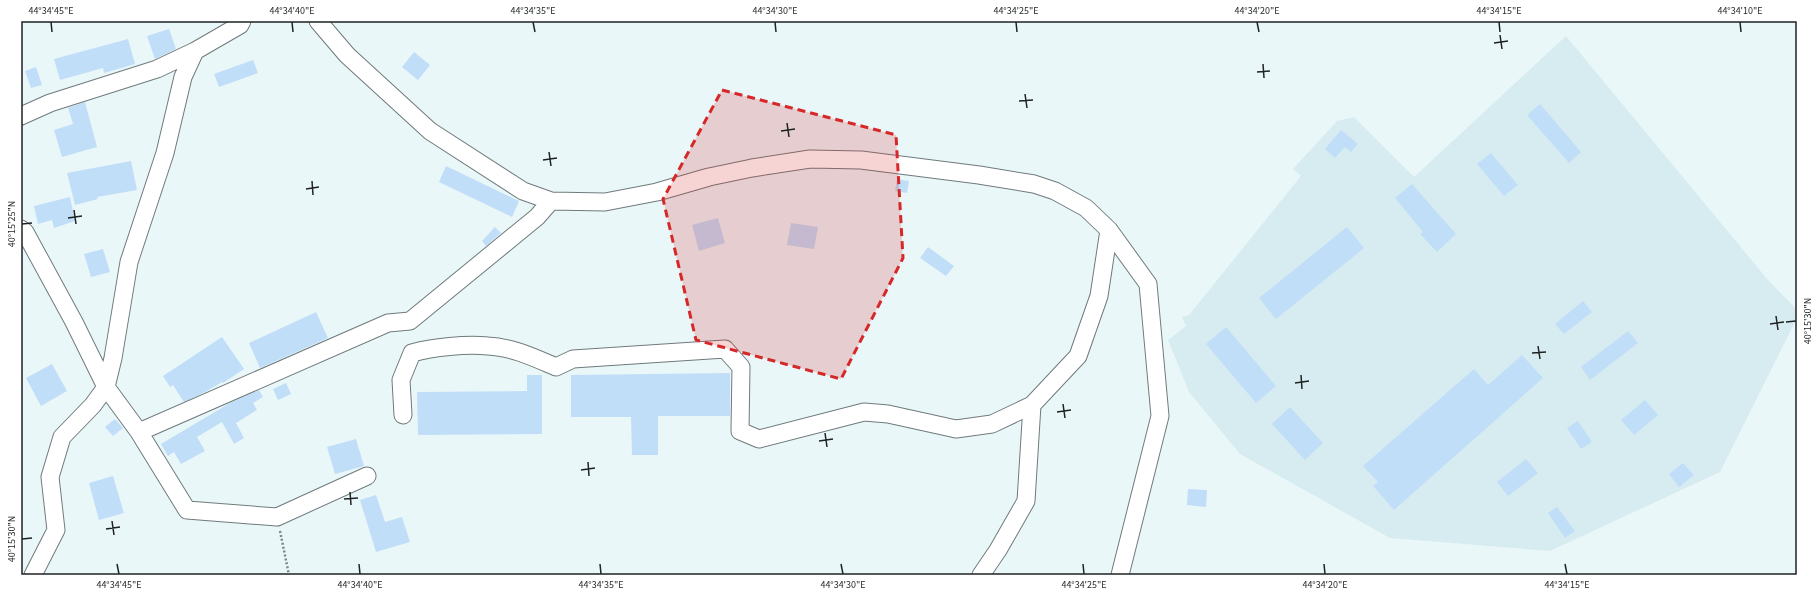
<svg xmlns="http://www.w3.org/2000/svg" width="1818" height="596" font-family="'Source Sans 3',sans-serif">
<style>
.built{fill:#d7ecf0}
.building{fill:#c0def8}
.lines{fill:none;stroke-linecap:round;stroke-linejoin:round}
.minor-casing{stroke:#6f7a7c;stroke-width:19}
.path{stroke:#80888a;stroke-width:2.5;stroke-dasharray:2 2;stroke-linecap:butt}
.minor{stroke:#fff;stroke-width:17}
.marked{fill:#d62828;fill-opacity:0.2;stroke:#d62828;stroke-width:3;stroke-dasharray:8 5;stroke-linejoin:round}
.ticks{fill:none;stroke:#1f2324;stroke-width:1.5}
.neatline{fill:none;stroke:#1f2324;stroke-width:1.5}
.ticks-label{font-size:10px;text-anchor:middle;fill:#1f2324}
</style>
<rect width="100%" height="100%" fill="#eaf7f9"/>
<path class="built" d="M1566,36L1768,280L1797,310V318L1720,472L1550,551L1390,538L1240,454L1189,392L1168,340L1186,326L1182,317L1189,315L1301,176L1293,169L1337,121L1354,117L1414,177Z"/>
<path class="building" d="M169,29L176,49L155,59L147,36Z
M128,39L135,64L104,73L103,68L60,80L54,59Z
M414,52L430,65L418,80L402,67Z
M253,60L258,73L219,87L214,74Z
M36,67L42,85L31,88L25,71Z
M85,102L97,147L62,157L54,130L73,124L68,108Z
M1540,104L1581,152L1569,163L1527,115Z
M1341,130L1358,144L1351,152L1345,147L1335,158L1325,149Z
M1491,153L1518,185L1504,196L1477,164Z
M131,161L137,190L97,197L98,199L75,205L67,173Z
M446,166L519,201L512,217L439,182Z
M897,179L909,181L907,193L895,191Z
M1412,184L1456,234L1437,252L1420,234L1423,232L1395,198Z
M70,197L75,221L54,228L52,220L38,224L34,206Z
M718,218L725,243L699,251L692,225Z
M791,223L818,227L814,249L787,245Z
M495,227L501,233L486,246L482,241Z
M1347,227L1364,248L1276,319L1259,298Z
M928,247L954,266L946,276L920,258Z
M103,249L110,272L91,277L84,254Z
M1583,301L1592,312L1564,334L1555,324Z
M316,312L328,338L260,368L249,343Z
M1226,327L1276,386L1256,403L1206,344Z
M1628,331L1638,343L1590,380L1581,367Z
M222,337L244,369L223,383L222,382L205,392L184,402L173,385L170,387L163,376Z
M1522,355L1543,378L1394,510L1373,486L1378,482L1363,466L1474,369L1488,385Z
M52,364L67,391L41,406L26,378Z
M730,373V416H658V455H632L631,417H571V375Z
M527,375H542V434L418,435L417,392L527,391Z
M286,383L291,394L278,400L273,389Z
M259,390L263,397L253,403L257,410L236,423L244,438L234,444L222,422L197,437L205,451L181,464L174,452L168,456L161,444L230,403Z
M1645,400L1658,415L1634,435L1621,420Z
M1290,407L1323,443L1305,460L1272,424Z
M115,419L123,428L113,436L105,427Z
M1578,421L1592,442L1581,449L1567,428Z
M356,439L364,466L335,474L327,447Z
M1526,459L1538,473L1508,496L1497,482Z
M1683,463L1694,475L1679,487L1669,474Z
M113,476L124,513L99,520L89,483Z
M1188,489L1207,490L1206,507L1187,505Z
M376,495L385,522L402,517L410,542L376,552L360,500Z
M1557,507L1575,531L1565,538L1548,513Z"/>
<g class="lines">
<defs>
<path id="minor" d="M242,21L240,25L195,51L183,77L165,153L129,262L113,358L106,387L139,432L187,510L277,517L367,476
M318,21L347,55L430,131L523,191L551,201L605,202L657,192L709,177L752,168L810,159L861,160L979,175L1034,184L1055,191L1086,208L1109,230L1148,284L1160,416L1120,575
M21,116L50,103L157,69L195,51
M21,229L25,232L74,322L106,387L93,405L62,437L50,477L56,530L33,575
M403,415L401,380L412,353C433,347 466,344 488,346C512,347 535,358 556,367L573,359L725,349L741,367L740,431L759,439L864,412L888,414L956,429L992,424L1032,405
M139,432L388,323L410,321L537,217L551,201
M981,575L998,550L1026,501L1032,405L1078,356L1099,296L1109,230"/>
</defs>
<use href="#minor" class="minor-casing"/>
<path class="path" d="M280,531L289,575"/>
<use href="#minor" class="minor"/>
</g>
<path class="marked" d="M722,90L896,135L903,258L841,379L696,340L663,199Z"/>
<path class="ticks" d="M51,22L52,32M292,22L293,32M533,22L535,32M775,22L776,32M1016,22L1017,32M1257,22L1259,32M1499,22L1500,32M1740,22L1741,32M1500,35L1502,49M1494,43L1508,41M1263,64L1264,78M1257,72L1270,71M1025,94L1027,108M1019,101L1033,100M787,123L789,137M781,131L795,129M549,152L551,166M543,160L557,158M312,181L313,195M306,189L319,187M74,210L76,224M68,218L82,216M22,224L32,223M1776,316L1778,330M1786,322L1796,321M1770,324L1784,322M1538,346L1540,359M1532,353L1546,352M1301,375L1302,389M1295,383L1309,381M1063,404L1065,418M1057,412L1071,410M825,433L827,447M819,441L833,439M588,462L589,476M581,470L595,468M350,492L351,505M344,499L358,498M112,521L114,535M106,529L120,527M22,539L32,538M117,564L119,574M359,564L360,574M600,564L601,574M841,564L843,574M1083,564L1084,574M1324,564L1325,574M1565,564L1567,574"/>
<rect width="1818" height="596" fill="none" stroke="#ffffff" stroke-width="44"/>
<rect x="22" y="22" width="1774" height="552" class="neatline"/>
<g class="ticks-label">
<text x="51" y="14">44°34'45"E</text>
<text x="292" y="14">44°34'40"E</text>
<text x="533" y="14">44°34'35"E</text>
<text x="775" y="14">44°34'30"E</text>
<text x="1016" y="14">44°34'25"E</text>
<text x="1257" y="14">44°34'20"E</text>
<text x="1499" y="14">44°34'15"E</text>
<text x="1740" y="14">44°34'10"E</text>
<text transform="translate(11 224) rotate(-90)" y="4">40°15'25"N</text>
<text transform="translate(1807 321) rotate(-90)" y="4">40°15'30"N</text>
<text transform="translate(11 539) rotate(-90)" y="4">40°15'30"N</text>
<text x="119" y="588">44°34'45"E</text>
<text x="360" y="588">44°34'40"E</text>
<text x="601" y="588">44°34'35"E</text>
<text x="843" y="588">44°34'30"E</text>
<text x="1084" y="588">44°34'25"E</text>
<text x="1325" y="588">44°34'20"E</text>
<text x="1567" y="588">44°34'15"E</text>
</g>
</svg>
